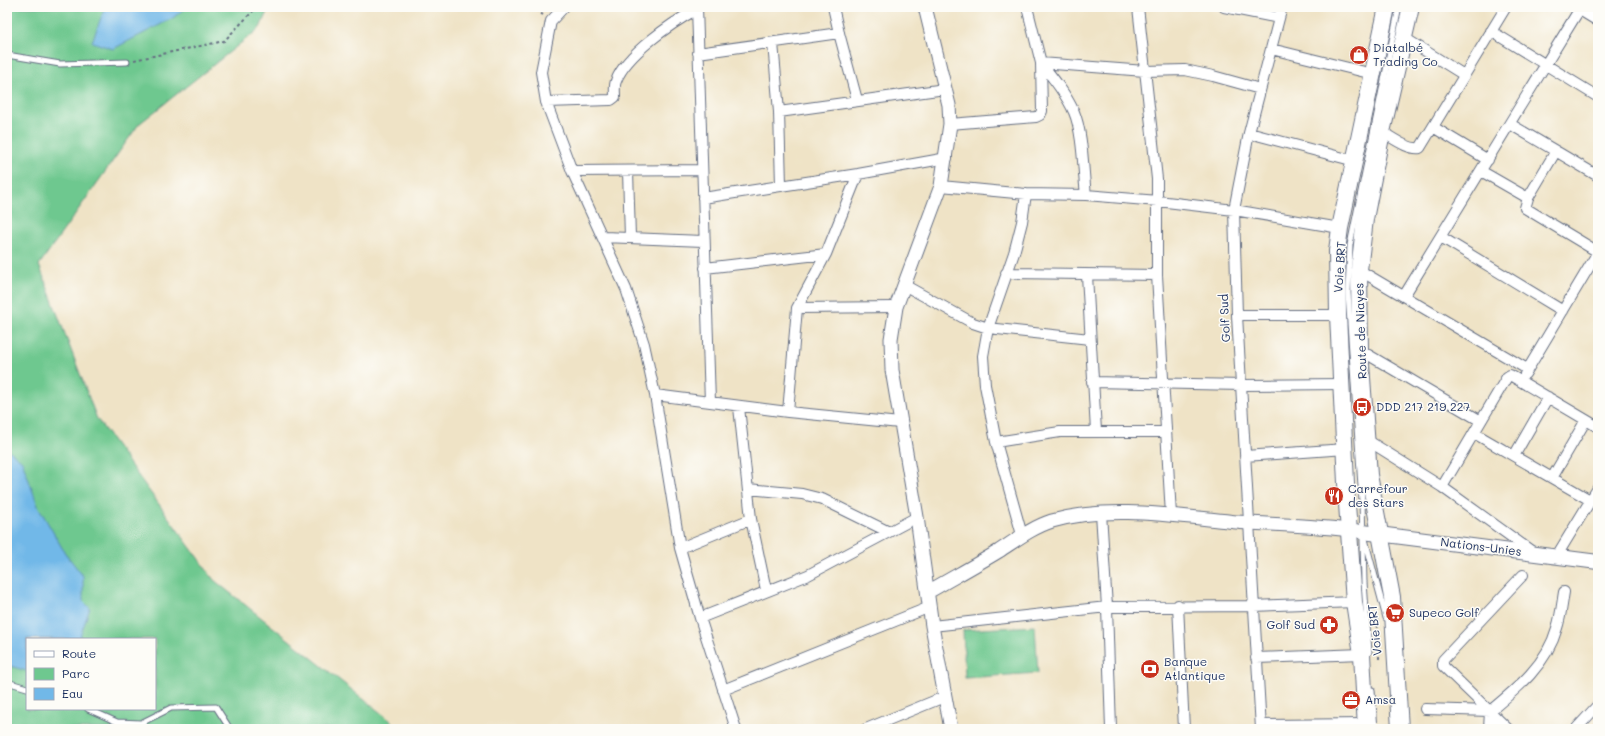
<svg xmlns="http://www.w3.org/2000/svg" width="1605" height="736" font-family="Mali,sans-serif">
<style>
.green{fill:#6ec88f;stroke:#447c76;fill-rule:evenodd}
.water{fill:#71b8e8;stroke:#4674a3}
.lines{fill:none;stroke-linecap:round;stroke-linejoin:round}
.service-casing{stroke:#656e82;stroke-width:7}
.minor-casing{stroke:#656e82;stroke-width:12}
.tertiary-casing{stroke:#656e82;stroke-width:15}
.secondary-casing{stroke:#656e82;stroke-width:16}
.primary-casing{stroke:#656e82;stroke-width:18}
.path{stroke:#656e82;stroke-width:2;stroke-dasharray:3 3;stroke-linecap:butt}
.service{stroke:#fff;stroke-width:5}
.minor{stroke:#fff;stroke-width:10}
.tertiary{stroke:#fff;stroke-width:13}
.secondary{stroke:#fff;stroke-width:14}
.primary{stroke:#fff;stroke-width:16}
.labels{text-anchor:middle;stroke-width:3;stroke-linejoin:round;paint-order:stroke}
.poi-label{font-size:12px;fill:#1b2f5e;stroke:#fdfcf7;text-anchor:start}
.street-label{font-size:12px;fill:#1b2f5e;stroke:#fdfcf7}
</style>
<rect width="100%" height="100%" fill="#fdfcf7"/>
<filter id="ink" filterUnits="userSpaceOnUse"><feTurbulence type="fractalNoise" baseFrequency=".025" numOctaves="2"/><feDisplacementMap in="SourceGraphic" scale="8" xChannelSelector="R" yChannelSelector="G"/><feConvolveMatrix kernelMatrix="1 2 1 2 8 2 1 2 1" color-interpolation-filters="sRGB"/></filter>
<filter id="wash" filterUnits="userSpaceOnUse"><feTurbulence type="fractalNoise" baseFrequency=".012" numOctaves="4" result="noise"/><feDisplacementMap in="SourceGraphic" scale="16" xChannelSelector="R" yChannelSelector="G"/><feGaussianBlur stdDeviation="0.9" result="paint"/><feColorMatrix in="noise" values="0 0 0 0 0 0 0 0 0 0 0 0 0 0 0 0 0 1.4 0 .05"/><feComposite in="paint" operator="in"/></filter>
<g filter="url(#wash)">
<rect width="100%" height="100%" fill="#efe3c6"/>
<path class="green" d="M7,7H269L260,28L139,124L39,265L97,419L214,580L401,729H7ZM27,639H155V709H27Z
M1035,626L1038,673L965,678L963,630Z"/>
<path class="water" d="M105,7H186L173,18L113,49L92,42Z
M10,451L22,461L38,506L65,553L83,576V601L90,608L79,639H27V671L7,665V452Z"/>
</g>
<g filter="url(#ink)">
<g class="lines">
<defs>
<path id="service" d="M7,55L60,64L127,62
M1365,539L1386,618
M1369,652L1364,582L1362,501L1348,293L1350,245L1399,7
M7,682L27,688
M1372,690L1375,729
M88,709L117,722L141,723L171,708L216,707L230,729"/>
<path id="minor" d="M564,7L551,21L541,72L546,102L572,171L626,289L644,344L655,395L680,548L700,618L736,729
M697,7L710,402
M833,7L839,33L857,100
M1138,7L1157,179V275L1171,515
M1224,7L1279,18
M1575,7L1598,21
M1592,17L1598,9
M1491,31L1598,97
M1403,37L1464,75
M773,43L779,112L781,185
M1271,49L1373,74
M698,53L839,33
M1041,63L1145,71L1185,70L1213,76L1260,89
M1041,63C1053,78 1066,94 1074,112C1083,133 1083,171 1086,195
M546,102L611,100L615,97C615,92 614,85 616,81C626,54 672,23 697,9
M779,112L945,89
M950,124L1036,117L1040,115L1042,111L1041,63L1027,7
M1510,124L1598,176
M1433,127L1488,160
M1382,132C1393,138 1408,150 1420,148L1506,7
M1249,133L1355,161
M1556,151L1528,198L1525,208L1598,252
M572,171L701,170
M628,171L630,237
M1481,171L1528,198
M941,186L1026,194L1086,195L1158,201L1234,210L1340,228
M703,198L858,174L947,158
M604,237L703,241
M1441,237L1563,311
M705,268L826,254
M1359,270L1527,369
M1006,273L1157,275
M1087,275L1096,431
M904,285L973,323L988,328L1090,339
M1404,296L1579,10
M797,308L896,307
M1237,315H1338
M1360,350L1481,421
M1525,374L1598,252
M1092,382L1242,385L1342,384
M655,395L788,412L900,423
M739,407L751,519L766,590
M788,412L797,308L826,254L858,174
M1474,433L1590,500
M1367,440L1442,487L1534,553
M996,442L1060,432H1166
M1245,456L1346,449
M1514,456L1548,397
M1552,478L1586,420
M1442,487L1507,377L1510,375L1598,427
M748,489L802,494L822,499L887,531
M1101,513L1107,607L1111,729
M1022,535L996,442L985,385L983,356L988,328L1014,253L1022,222L1026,194
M680,548L751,519
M1556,557L1598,488
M1178,605L1184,729
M700,618L808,575L917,517
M932,626L1107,607L1254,606L1354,602
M1256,658L1362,654
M723,690L930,607
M1425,709L1490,711C1518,688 1547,664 1557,628C1561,616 1562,604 1564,592
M1261,725L1365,724
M866,729L944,697
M1261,729L1237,315L1234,210L1249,133L1282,7
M1489,729L1490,711
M1508,729L1443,666V660L1523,575
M1576,729L1598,705"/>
<path id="tertiary" d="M925,7L949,105L950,124L941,186L896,307L891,339L892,370L917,517L932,626L951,729
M928,592C952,578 976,565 999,551C1016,540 1033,527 1052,521C1114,503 1186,518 1249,523C1285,525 1321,526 1358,531"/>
<path id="secondary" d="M1363,532L1598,562"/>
<path id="primary" d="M1366,729L1362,654L1354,602L1347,504L1338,315L1337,251L1340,228L1387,7
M1400,729L1392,597L1369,475L1360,350L1359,270L1365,219L1382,132L1411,7"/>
</defs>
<use href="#service" class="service-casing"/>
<use href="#minor" class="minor-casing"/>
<use href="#tertiary" class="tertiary-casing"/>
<use href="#secondary" class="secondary-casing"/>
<use href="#primary" class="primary-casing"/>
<path class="path" d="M531,7L543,15
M134,60L224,41L257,7
M1377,619L1378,640
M1379,650V659"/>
<use href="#service" class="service"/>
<use href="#minor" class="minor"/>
<use href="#tertiary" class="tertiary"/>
<use href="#secondary" class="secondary"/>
<use href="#primary" class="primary"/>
</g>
</g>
<defs>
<symbol id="shop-disc" viewBox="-11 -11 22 22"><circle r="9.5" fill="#c8321e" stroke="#fdfcf7"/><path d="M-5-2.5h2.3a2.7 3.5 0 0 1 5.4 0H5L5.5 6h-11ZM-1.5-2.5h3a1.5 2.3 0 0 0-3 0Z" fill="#fff"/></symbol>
<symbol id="bus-disc" viewBox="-11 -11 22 22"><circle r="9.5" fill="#c8321e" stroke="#fdfcf7"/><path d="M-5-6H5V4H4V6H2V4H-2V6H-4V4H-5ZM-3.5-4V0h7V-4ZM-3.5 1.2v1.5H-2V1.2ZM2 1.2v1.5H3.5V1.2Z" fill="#fff"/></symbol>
<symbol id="restaurant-disc" viewBox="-11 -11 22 22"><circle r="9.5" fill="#c8321e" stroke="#fdfcf7"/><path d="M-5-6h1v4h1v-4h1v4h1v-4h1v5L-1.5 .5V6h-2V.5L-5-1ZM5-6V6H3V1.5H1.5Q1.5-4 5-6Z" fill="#fff"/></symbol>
<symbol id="supermarket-disc" viewBox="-11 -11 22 22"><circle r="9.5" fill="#c8321e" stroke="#fdfcf7"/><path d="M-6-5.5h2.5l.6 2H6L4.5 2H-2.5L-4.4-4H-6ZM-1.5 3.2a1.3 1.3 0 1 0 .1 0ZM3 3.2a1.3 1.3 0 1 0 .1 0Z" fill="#fff"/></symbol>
<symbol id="pharmacy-disc" viewBox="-11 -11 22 22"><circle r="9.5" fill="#c8321e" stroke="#fdfcf7"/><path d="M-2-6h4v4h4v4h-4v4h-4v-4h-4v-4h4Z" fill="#fff"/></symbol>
<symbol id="bank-disc" viewBox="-11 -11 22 22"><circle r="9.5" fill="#c8321e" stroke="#fdfcf7"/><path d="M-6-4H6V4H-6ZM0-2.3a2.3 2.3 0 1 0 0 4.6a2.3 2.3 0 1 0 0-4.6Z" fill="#fff"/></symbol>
<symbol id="office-disc" viewBox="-11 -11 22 22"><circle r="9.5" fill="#c8321e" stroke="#fdfcf7"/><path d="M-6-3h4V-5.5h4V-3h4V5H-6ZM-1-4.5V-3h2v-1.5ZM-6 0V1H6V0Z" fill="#fff"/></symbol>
</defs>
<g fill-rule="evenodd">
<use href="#shop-disc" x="1348" y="44" width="22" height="22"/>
<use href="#bus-disc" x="1351" y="396" width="22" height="22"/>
<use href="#restaurant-disc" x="1323" y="485" width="22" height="22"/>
<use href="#supermarket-disc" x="1384" y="602" width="22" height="22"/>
<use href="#pharmacy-disc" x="1318" y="614" width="22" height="22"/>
<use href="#bank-disc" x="1139" y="658" width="22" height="22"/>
<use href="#office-disc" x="1340" y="689" width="22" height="22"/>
</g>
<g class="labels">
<g class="poi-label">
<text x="1373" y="52">Diatalbé<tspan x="1373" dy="14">Trading Co</tspan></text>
<text x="1376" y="411">DDD 217 219 227</text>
<text x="1348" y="493">Carrefour<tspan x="1348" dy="14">des Stars</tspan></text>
<text x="1409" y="617">Supeco Golf</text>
<text x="1315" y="629" text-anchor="end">Golf Sud</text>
<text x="1164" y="666">Banque<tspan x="1164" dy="14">Atlantique</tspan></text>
<text x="1365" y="704">Amsa</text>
</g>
<g class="street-label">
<text transform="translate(1340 267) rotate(-86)" y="4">Voie BRT</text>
<text transform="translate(1225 318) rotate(-93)" y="4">Golf Sud</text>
<text transform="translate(1361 331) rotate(-92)" y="4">Route de Niayes</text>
<text transform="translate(1481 547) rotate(7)" y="4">Nations-Unies</text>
<text transform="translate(1375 630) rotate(-96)" y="4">Voie BRT</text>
</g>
</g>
<rect width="1605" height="736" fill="none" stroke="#fdfcf7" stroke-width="24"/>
<rect x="26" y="638" width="130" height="72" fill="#fdfcf7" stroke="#a3aaba"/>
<rect x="34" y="651" width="20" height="6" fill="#ffffff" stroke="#a3aaba"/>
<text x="62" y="658" font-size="12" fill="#1b2f5e">Route</text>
<rect x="34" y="668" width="20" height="12" fill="#6ec88f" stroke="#a3aaba"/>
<text x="62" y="678" font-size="12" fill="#1b2f5e">Parc</text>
<rect x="34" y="688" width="20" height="12" fill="#71b8e8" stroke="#a3aaba"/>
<text x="62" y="698" font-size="12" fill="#1b2f5e">Eau</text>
</svg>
